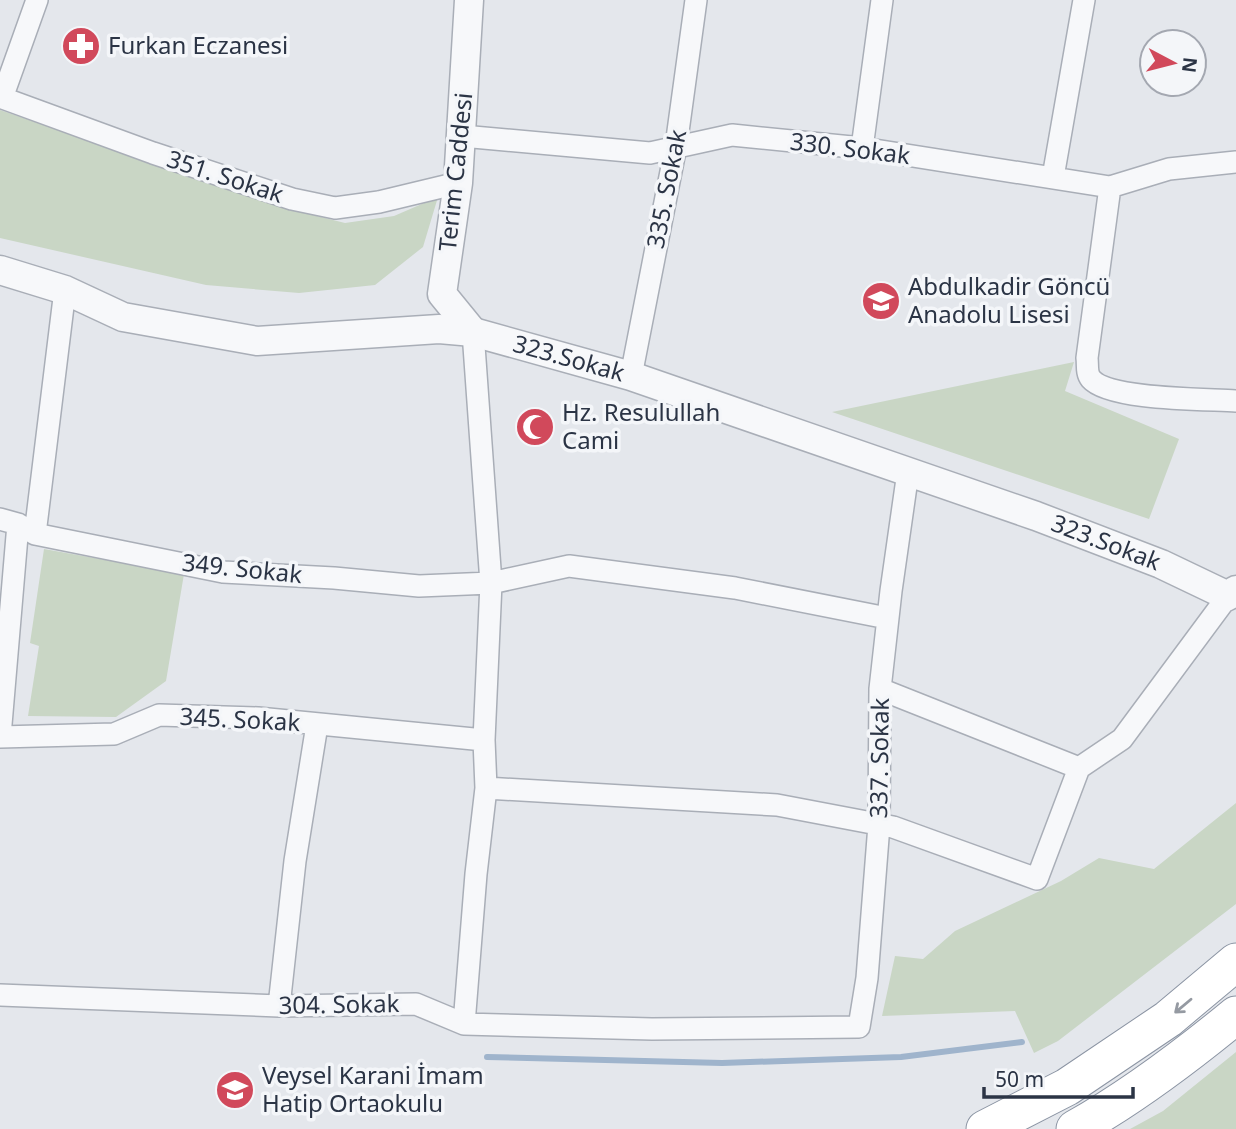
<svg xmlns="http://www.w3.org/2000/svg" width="1236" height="1129" font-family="'Noto Sans',sans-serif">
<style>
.green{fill:#c9d6c5}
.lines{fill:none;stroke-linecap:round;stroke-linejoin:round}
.stream{stroke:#9fb4cc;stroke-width:6}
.minor-casing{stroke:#a9aeb7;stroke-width:24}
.tertiary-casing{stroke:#a9aeb7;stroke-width:31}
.trunk-casing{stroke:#8b94a3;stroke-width:39}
.minor{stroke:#f7f8fa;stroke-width:21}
.tertiary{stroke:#f7f8fa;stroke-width:28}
.trunk{stroke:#fff;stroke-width:37}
.oneway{stroke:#959aa2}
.labels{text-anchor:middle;stroke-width:7;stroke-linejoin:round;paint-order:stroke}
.poi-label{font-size:24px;fill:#2b3445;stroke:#f4f6f9;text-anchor:start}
.street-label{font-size:24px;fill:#2b3445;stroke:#f4f6f9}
</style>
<rect width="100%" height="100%" fill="#e4e7ec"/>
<path class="green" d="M0,110L297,211L345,223L394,216L438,197L423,247L375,285L299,293L206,285L0,238Z
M1074,362L1065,391L1179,439L1149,519L832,412Z
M44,549L184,574L166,681L116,717L28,716L39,646L30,643Z
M1236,803V904L1058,1041L1034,1053L1015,1011L882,1016L895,956L923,959L955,931L1061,881L1099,858L1154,869Z
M1236,1052V1129H1130L1163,1111Z"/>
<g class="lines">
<path class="stream" d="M487,1057L722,1063L901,1057L1022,1042"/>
<defs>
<path id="minor" d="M0,97L153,153L292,199L335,208L379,202L458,183
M2,98L37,0
M462,136L650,153L732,135L862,148L1110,187L1169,169L1236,162
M862,148L882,0
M1053,177L1084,0
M1110,187L1087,358C1088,364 1086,373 1091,379C1109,400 1206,399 1236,401
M631,376L676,146L696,0
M0,519L18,524L35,534L223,572L334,578L419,586L491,583L569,566L735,588L887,618
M35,534L65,290
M880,689L1079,768
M0,736L18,524
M0,737L114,734L159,715L258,718L484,740
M486,788L777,805L893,827L1037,879L1079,768L1122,739L1228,596
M0,995L279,1006L416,1004L464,1024L652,1029L859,1027L867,978L879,825L880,689L891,591L908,472
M279,1006L295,861L317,725
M464,1024L476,874L486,788L484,740L491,583L473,332"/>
<g id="tertiary">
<path d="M469,0L458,183L442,294L473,332"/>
<path id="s1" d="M0,270L65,290L123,317L257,341L439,329L473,332L631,376L1036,516L1161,564L1228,596L1236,590"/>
</g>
<path id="trunk" d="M985,1129L1067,1087L1168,1019L1236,962
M1075,1129C1132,1097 1185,1057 1236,1015"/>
</defs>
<use href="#minor" class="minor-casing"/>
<use href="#tertiary" class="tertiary-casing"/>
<use href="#trunk" class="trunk-casing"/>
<use href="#minor" class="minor"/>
<use href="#tertiary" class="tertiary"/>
<use href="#trunk" class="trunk"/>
</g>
<defs><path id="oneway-shaft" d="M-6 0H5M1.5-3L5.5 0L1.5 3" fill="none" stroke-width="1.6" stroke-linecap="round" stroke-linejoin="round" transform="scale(1.75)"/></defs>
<use class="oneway" href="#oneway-shaft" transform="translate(1183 1006) rotate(140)"/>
<defs>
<symbol id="pharmacy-disc" viewBox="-11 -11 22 22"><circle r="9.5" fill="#d1495b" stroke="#f4f6f9"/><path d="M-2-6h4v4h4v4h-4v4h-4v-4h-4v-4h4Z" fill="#fff"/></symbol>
<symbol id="school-disc" viewBox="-11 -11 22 22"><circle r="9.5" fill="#d1495b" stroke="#f4f6f9"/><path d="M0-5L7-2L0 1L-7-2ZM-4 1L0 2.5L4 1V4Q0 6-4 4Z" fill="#fff"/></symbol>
<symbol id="mosque-disc" viewBox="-11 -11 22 22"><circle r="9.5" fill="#d1495b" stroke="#f4f6f9"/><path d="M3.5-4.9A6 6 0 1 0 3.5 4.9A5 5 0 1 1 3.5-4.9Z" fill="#fff"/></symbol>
</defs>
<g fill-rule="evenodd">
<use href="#pharmacy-disc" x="59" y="24" width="44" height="44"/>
<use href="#school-disc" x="859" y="279" width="44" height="44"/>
<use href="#mosque-disc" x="513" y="405" width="44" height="44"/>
<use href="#school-disc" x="213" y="1068" width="44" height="44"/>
</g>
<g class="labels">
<g class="poi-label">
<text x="108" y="54">Furkan Eczanesi</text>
<text x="908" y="295">Abdulkadir Göncü<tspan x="908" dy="28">Anadolu Lisesi</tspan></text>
<text x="562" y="421">Hz. Resulullah<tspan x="562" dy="28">Cami</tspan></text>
<text x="262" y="1084">Veysel Karani İmam<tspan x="262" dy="28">Hatip Ortaokulu</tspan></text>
</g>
<g class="street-label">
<text transform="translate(850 149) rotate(7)" y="8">330. Sokak</text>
<text transform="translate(456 172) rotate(-84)" y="8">Terim Caddesi</text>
<text transform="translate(225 177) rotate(18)" y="8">351. Sokak</text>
<text transform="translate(667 189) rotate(-79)" y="8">335. Sokak</text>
<text dy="8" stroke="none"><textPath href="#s1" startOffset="584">323.Sokak</textPath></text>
<text dy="8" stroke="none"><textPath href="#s1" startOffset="1152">323.Sokak</textPath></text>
<text transform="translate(242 569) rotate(6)" y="8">349. Sokak</text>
<text transform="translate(240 720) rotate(3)" y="8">345. Sokak</text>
<text transform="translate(880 758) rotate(-89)" y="8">337. Sokak</text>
<text transform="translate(339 1005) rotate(-1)" y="8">304. Sokak</text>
</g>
</g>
<g transform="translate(1173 63) rotate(97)"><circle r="33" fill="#f4f6f9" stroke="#a4a8b1" stroke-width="2"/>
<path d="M0-5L12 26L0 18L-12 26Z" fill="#d1495b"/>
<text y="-10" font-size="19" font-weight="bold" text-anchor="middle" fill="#2b3445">N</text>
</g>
<path d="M984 1087v10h149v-10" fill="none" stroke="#2b3445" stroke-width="3.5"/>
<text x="995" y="1087" font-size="21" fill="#2b3445" stroke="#f4f6f9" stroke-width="5" paint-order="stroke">50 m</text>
</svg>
